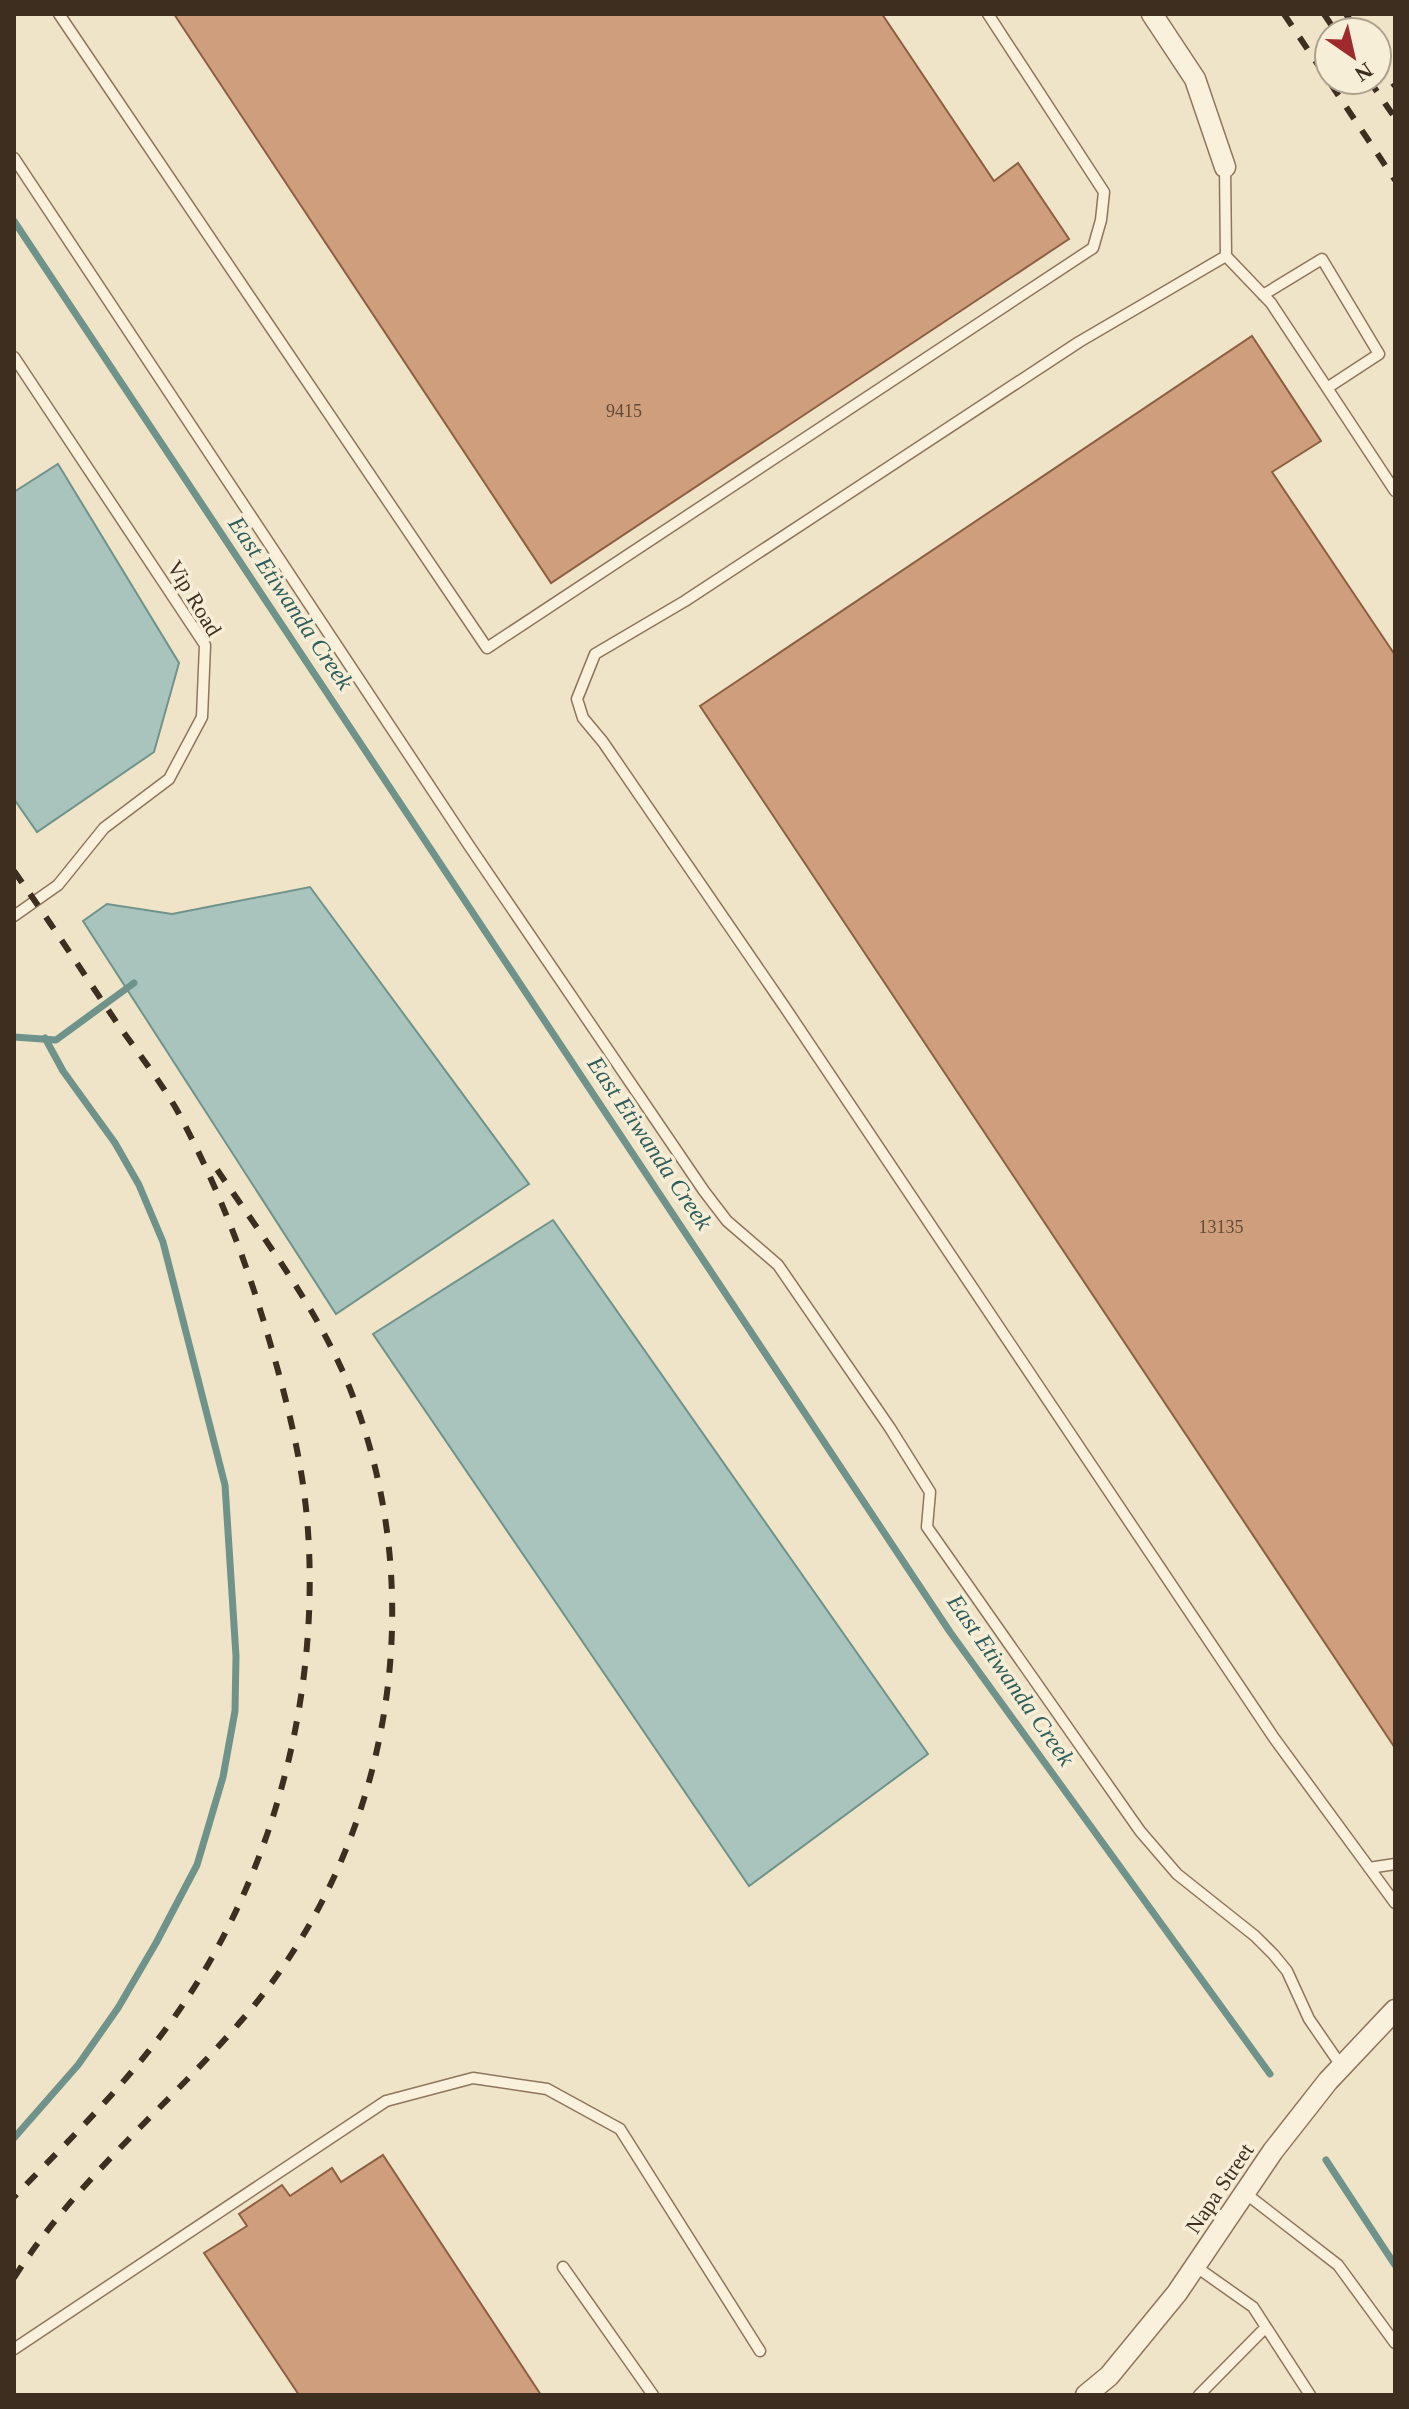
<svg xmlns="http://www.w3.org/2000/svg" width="1409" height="2409" font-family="Georgia,serif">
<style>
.water{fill:#a9c4bc;stroke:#6f938a;stroke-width:2}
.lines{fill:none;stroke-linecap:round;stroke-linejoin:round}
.stream{stroke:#6f938a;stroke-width:7}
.building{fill:#cf9f7d;stroke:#8d5f41;stroke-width:2}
.service-casing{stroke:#8d765c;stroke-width:13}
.minor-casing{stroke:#8d765c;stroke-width:23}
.service{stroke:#faf1dc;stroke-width:10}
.minor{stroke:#faf1dc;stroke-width:20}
.rail{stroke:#3d2e20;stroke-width:6;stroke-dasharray:14 14;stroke-linecap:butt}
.labels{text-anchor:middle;stroke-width:7;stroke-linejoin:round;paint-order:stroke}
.number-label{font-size:18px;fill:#624a37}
.street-label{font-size:22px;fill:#3d2e20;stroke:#f7eed8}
.water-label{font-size:24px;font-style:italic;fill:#2f5d5a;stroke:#f7eed8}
</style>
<rect width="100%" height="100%" fill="#f0e4c8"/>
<path class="water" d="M58,464L179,663L154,752L37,832L14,799V492Z
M310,887L529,1184L336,1314L83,921L107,904L172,914Z
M553,1220L928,1754L749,1886L373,1334Z"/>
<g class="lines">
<path class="stream" d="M14,221L950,1632L1270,2074
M14,1037L56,1040L134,983
M14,2138L78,2065L118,2008L156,1943L197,1865L223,1777L235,1711L236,1656L225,1485L163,1242L139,1185L115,1143L63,1071L45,1038
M1326,2160L1395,2265"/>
</g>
<path class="building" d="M174,14H882L994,181L1018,163L1069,239L551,583Z
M1252,336L1321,441L1272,472L1395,655V1748L700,706Z
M383,2155L541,2395H299L204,2253L247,2226L239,2214L282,2185L290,2196L332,2168L341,2182Z"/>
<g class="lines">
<defs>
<path id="service" d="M59,14L487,648L1093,248L1101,220L1104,192L988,14
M14,158L470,847L704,1191L727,1221L778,1265L890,1428L930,1492L927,1527L1140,1831L1177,1874L1255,1936L1274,1955L1287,1971L1309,2019L1342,2067
M1225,167L1226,256L1079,342L685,601L595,654L577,699L583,718L603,742L784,1006L1274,1738L1395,1903
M1226,256L1271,303L1395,491
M1263,295L1322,259L1379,354L1327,388
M14,357L205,645L202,717L169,779L104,828L58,885L14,916
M1369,1868L1395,1864
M1245,2193L1338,2265L1395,2343
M1195,2266L1253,2307L1310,2395
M563,2267L653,2395
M14,2349L386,2101L473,2078L547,2089L620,2129L760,2351
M1199,2395L1266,2327"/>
<path id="minor" d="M1152,14L1195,79L1225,167
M1086,2395L1109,2376L1177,2293L1273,2151L1328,2081L1395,2010"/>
</defs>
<use href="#service" class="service-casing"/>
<use href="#minor" class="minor-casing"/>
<use href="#service" class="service"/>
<use href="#minor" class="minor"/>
<path class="rail" d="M1284,14L1395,180
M1324,14L1336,32
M1346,14L1358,32
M1377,60L1395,86
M1369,80L1395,118
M14,871C50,922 84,974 119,1026C139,1054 161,1082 178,1112C214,1179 241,1247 263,1319C284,1389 303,1458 308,1531C319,1691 277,1859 190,1994C141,2070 76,2133 14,2197
M14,2278C79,2175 175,2101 252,2008C396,1833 434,1581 343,1372C310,1298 259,1232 214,1165"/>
</g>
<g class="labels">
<g class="number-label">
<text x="624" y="417">9415</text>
<text x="1221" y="1233">13135</text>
</g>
<g class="street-label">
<text transform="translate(195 598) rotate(59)" y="8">Vip Road</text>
<text transform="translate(1219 2188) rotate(-56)" y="8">Napa Street</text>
</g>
<g class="water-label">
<text transform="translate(291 603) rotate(56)" y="8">East Etiwanda Creek</text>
<text transform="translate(650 1143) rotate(56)" y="8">East Etiwanda Creek</text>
<text transform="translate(1011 1680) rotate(55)" y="8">East Etiwanda Creek</text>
</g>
</g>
<rect width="1409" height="2409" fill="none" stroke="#3d2e20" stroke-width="32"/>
<g transform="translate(1353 56) rotate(146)"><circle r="38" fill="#f7eed8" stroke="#ada18e" stroke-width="2"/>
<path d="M0-6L14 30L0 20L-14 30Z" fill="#9e2a2b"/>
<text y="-12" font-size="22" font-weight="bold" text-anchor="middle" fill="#3d2e20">N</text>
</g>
</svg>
